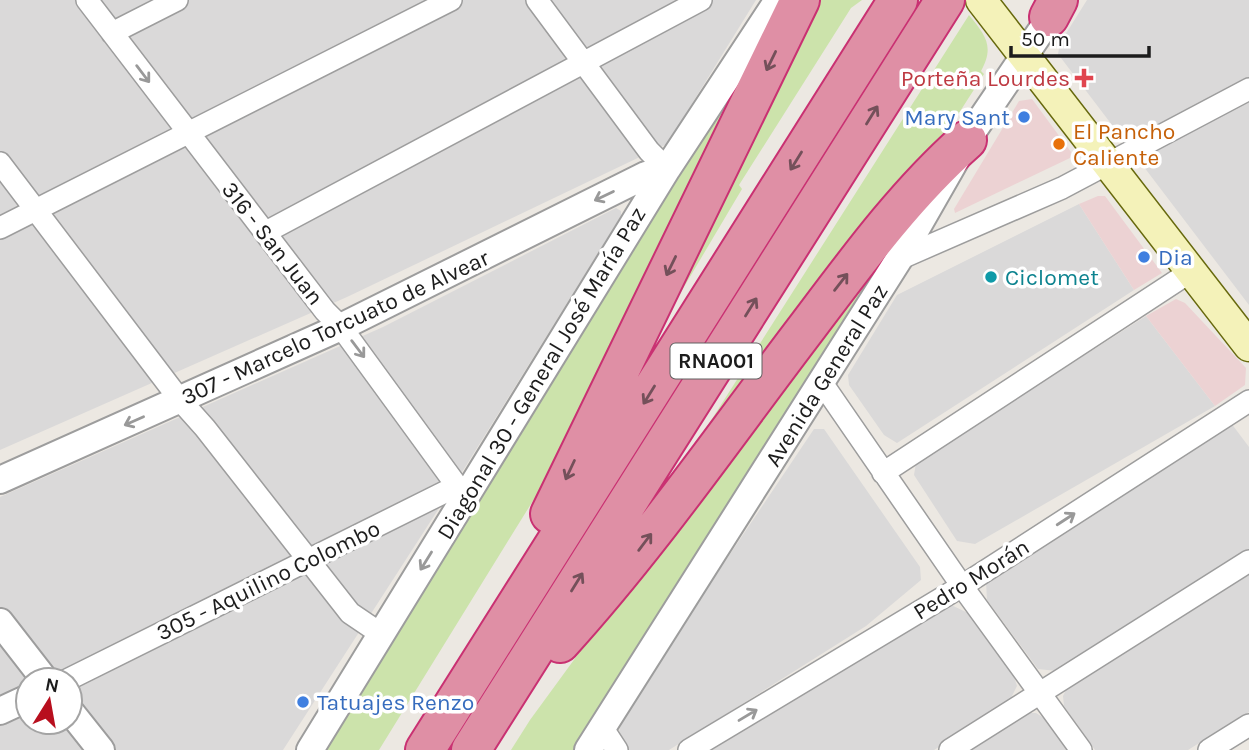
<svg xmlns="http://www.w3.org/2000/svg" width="1249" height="750" font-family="Karla,sans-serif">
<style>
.residential{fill:#dad9d9;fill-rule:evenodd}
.commercial{fill:#ecd2d3}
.grass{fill:#cce3ab}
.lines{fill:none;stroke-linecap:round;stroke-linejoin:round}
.minor-casing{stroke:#9d9d9d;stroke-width:24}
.tertiary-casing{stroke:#9d9d9d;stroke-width:30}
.secondary-casing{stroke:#67690d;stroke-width:33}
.motorway-casing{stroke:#c93172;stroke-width:42}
.minor{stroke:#fff;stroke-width:21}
.tertiary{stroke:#fff;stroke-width:26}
.secondary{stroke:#f4f2b9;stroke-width:30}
.motorway{stroke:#df8fa5;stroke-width:38}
.oneway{stroke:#74505a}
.oneway2{stroke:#999}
.health-dot{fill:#e0444e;stroke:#fff;stroke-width:2.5}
.shop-dot{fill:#3f7fe0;stroke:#fff;stroke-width:2.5}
.food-dot{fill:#e8710a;stroke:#fff;stroke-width:2.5}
.culture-dot{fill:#0f9aa8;stroke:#fff;stroke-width:2.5}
.labels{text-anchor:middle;stroke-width:7;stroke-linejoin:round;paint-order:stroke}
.shield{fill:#fff;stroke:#606060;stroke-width:2}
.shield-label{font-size:21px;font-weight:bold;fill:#1c1c1c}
.health-label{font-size:23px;fill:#be3a42;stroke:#fff;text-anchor:end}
.shop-label{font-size:23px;fill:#366cbe;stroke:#fff;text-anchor:start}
.food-label{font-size:23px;fill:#c56008;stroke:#fff;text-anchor:start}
.street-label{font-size:23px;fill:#1c1c1c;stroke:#fff}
.culture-label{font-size:23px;fill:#0d838f;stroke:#fff;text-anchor:start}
</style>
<rect width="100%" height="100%" fill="#ece8e2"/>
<path class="residential" d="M0,0H756L667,144L347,297L0,450Z
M1087,0H1249V305L1058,54L1060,43Z
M1079,204L1134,290L897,443L884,435L849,385L848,375L897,295Z
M616,208L621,211V216L454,485L283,750H0V497L383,327ZM28,680H70V722H28Z
M1146,316L1215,406L975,544L957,541L914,475L916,463Z
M1231,423L1249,447V551L1057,671L1038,669L987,600L986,581Z
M814,429H824L920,567L921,580L866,626L669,750H624L618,734L626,709Z
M1249,572V712L1188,750H1095L1064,706L1063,696L1068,686Z
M949,604L968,613L1014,677L1017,686L1008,704L934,750H712L937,607Z
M1026,713H1036L1044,718L1067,750H966Z"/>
<path class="commercial" d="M1032,99L1071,152L1070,158L955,213L954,209L1019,101Z
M1098,196H1105L1162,273L1134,290L1079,204Z
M1176,299L1185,303L1246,368L1245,385L1215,406L1146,316Z"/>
<path class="grass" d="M811,0H862L851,8L739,185L742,189L649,346Z
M776,15L555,465L379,750H318Z
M969,15C985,35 995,46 981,71L984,74L932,155L682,466Z
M876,266L874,276L664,615L575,750H511L530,720L709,475Z"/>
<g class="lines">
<defs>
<path id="minor" d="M87,0L325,311L341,327L457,486
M537,0L649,151L667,169
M112,33L177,0
M0,163L180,400L205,428L350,613L381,634
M0,228L451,0
M266,232L701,0
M899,259L1062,188L1249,89
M822,383L962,586L1081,750
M883,473L1190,272
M67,680L457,486L470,492
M602,727L617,750
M689,750L962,586L1249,401
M950,750L1249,561
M1209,750L1249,725"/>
<path id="tertiary" d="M0,480L341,327L646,175L667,169
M0,622L45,680
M0,711L28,698
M70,711L101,750
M310,750L667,169L778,0
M588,750L899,259L967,140L1060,3"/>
<path id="secondary" d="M981,0L1249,346"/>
<path id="motorway" d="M1049,17L1058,0
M550,514L800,0
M560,643C650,544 727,432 808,326C857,261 906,194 967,140
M425,750L898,0
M471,750L945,0"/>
</defs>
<use href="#minor" class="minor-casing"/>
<use href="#tertiary" class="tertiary-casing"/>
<use href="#secondary" class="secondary-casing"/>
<use href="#motorway" class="motorway-casing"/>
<use href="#minor" class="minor"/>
<use href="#tertiary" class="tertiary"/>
<use href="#secondary" class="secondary"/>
<use href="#motorway" class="motorway"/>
</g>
<defs><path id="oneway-shaft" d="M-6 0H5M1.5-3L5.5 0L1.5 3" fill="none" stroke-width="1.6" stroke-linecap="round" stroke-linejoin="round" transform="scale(1.75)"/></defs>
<g class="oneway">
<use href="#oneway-shaft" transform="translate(771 61) rotate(116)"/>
<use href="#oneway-shaft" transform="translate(872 115) rotate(-58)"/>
<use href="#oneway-shaft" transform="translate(796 161) rotate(122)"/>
<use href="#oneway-shaft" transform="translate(671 266) rotate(116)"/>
<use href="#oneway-shaft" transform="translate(841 282) rotate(-52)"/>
<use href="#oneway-shaft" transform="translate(751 307) rotate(-58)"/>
<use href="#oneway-shaft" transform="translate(649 395) rotate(122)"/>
<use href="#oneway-shaft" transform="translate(570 470) rotate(115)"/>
<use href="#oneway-shaft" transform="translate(645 542) rotate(-53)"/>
<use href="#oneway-shaft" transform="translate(577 582) rotate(-58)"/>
</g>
<g class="oneway2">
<use href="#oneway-shaft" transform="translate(143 74) rotate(53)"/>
<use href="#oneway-shaft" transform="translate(604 196) rotate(154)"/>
<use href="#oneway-shaft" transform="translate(358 349) rotate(53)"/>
<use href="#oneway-shaft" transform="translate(134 421) rotate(156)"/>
<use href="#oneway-shaft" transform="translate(1066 519) rotate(-33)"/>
<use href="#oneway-shaft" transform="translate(426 561) rotate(122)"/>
<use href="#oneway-shaft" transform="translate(748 715) rotate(-31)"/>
</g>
<path class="health-dot" d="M1080.5 67.5h7v7h7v7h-7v7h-7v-7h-7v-7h7z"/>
<g class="shop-dot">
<circle cx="1024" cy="117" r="7"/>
<circle cx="1144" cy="257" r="7"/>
<circle cx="303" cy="702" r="7"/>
</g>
<circle class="food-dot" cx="1059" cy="144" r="7"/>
<circle class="culture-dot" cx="991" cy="277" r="7"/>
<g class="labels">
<rect class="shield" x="670.5" y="343.5" width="91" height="35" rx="5"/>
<g class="shield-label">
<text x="716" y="368">RNA001</text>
</g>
<g class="health-label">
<text x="1070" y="86">Porteña Lourdes</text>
</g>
<g class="shop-label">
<text x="1010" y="125" text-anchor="end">Mary Sant</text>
<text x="1158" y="265">Dia</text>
<text x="317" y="710">Tatuajes Renzo</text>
</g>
<g class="food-label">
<text x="1073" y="139">El Pancho<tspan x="1073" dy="26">Caliente</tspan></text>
</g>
<g class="street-label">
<text transform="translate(273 243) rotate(52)" y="8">316 - San Juan</text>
<text transform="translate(335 327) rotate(-25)" y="8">307 - Marcelo Torcuato de Alvear</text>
<text transform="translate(541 373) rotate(-59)" y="8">Diagonal 30 - General José María Paz</text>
<text transform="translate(826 375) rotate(-58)" y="8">Avenida General Paz</text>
<text transform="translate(971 579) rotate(-32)" y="8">Pedro Morán</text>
<text transform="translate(268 580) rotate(-26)" y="8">305 - Aquilino Colombo</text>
</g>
<g class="culture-label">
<text x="1005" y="285">Ciclomet</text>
</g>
</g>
<g transform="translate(49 701) rotate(11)"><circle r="33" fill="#ffffff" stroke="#a4a4a4" stroke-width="2"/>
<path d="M0-5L12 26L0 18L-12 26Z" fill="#b80f1e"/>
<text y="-10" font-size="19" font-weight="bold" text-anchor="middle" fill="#1c1c1c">N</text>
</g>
<path d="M1011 46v10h138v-10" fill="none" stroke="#1c1c1c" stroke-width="3.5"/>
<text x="1021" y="46" font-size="21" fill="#1c1c1c" stroke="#ffffff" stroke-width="5" paint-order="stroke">50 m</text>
</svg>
